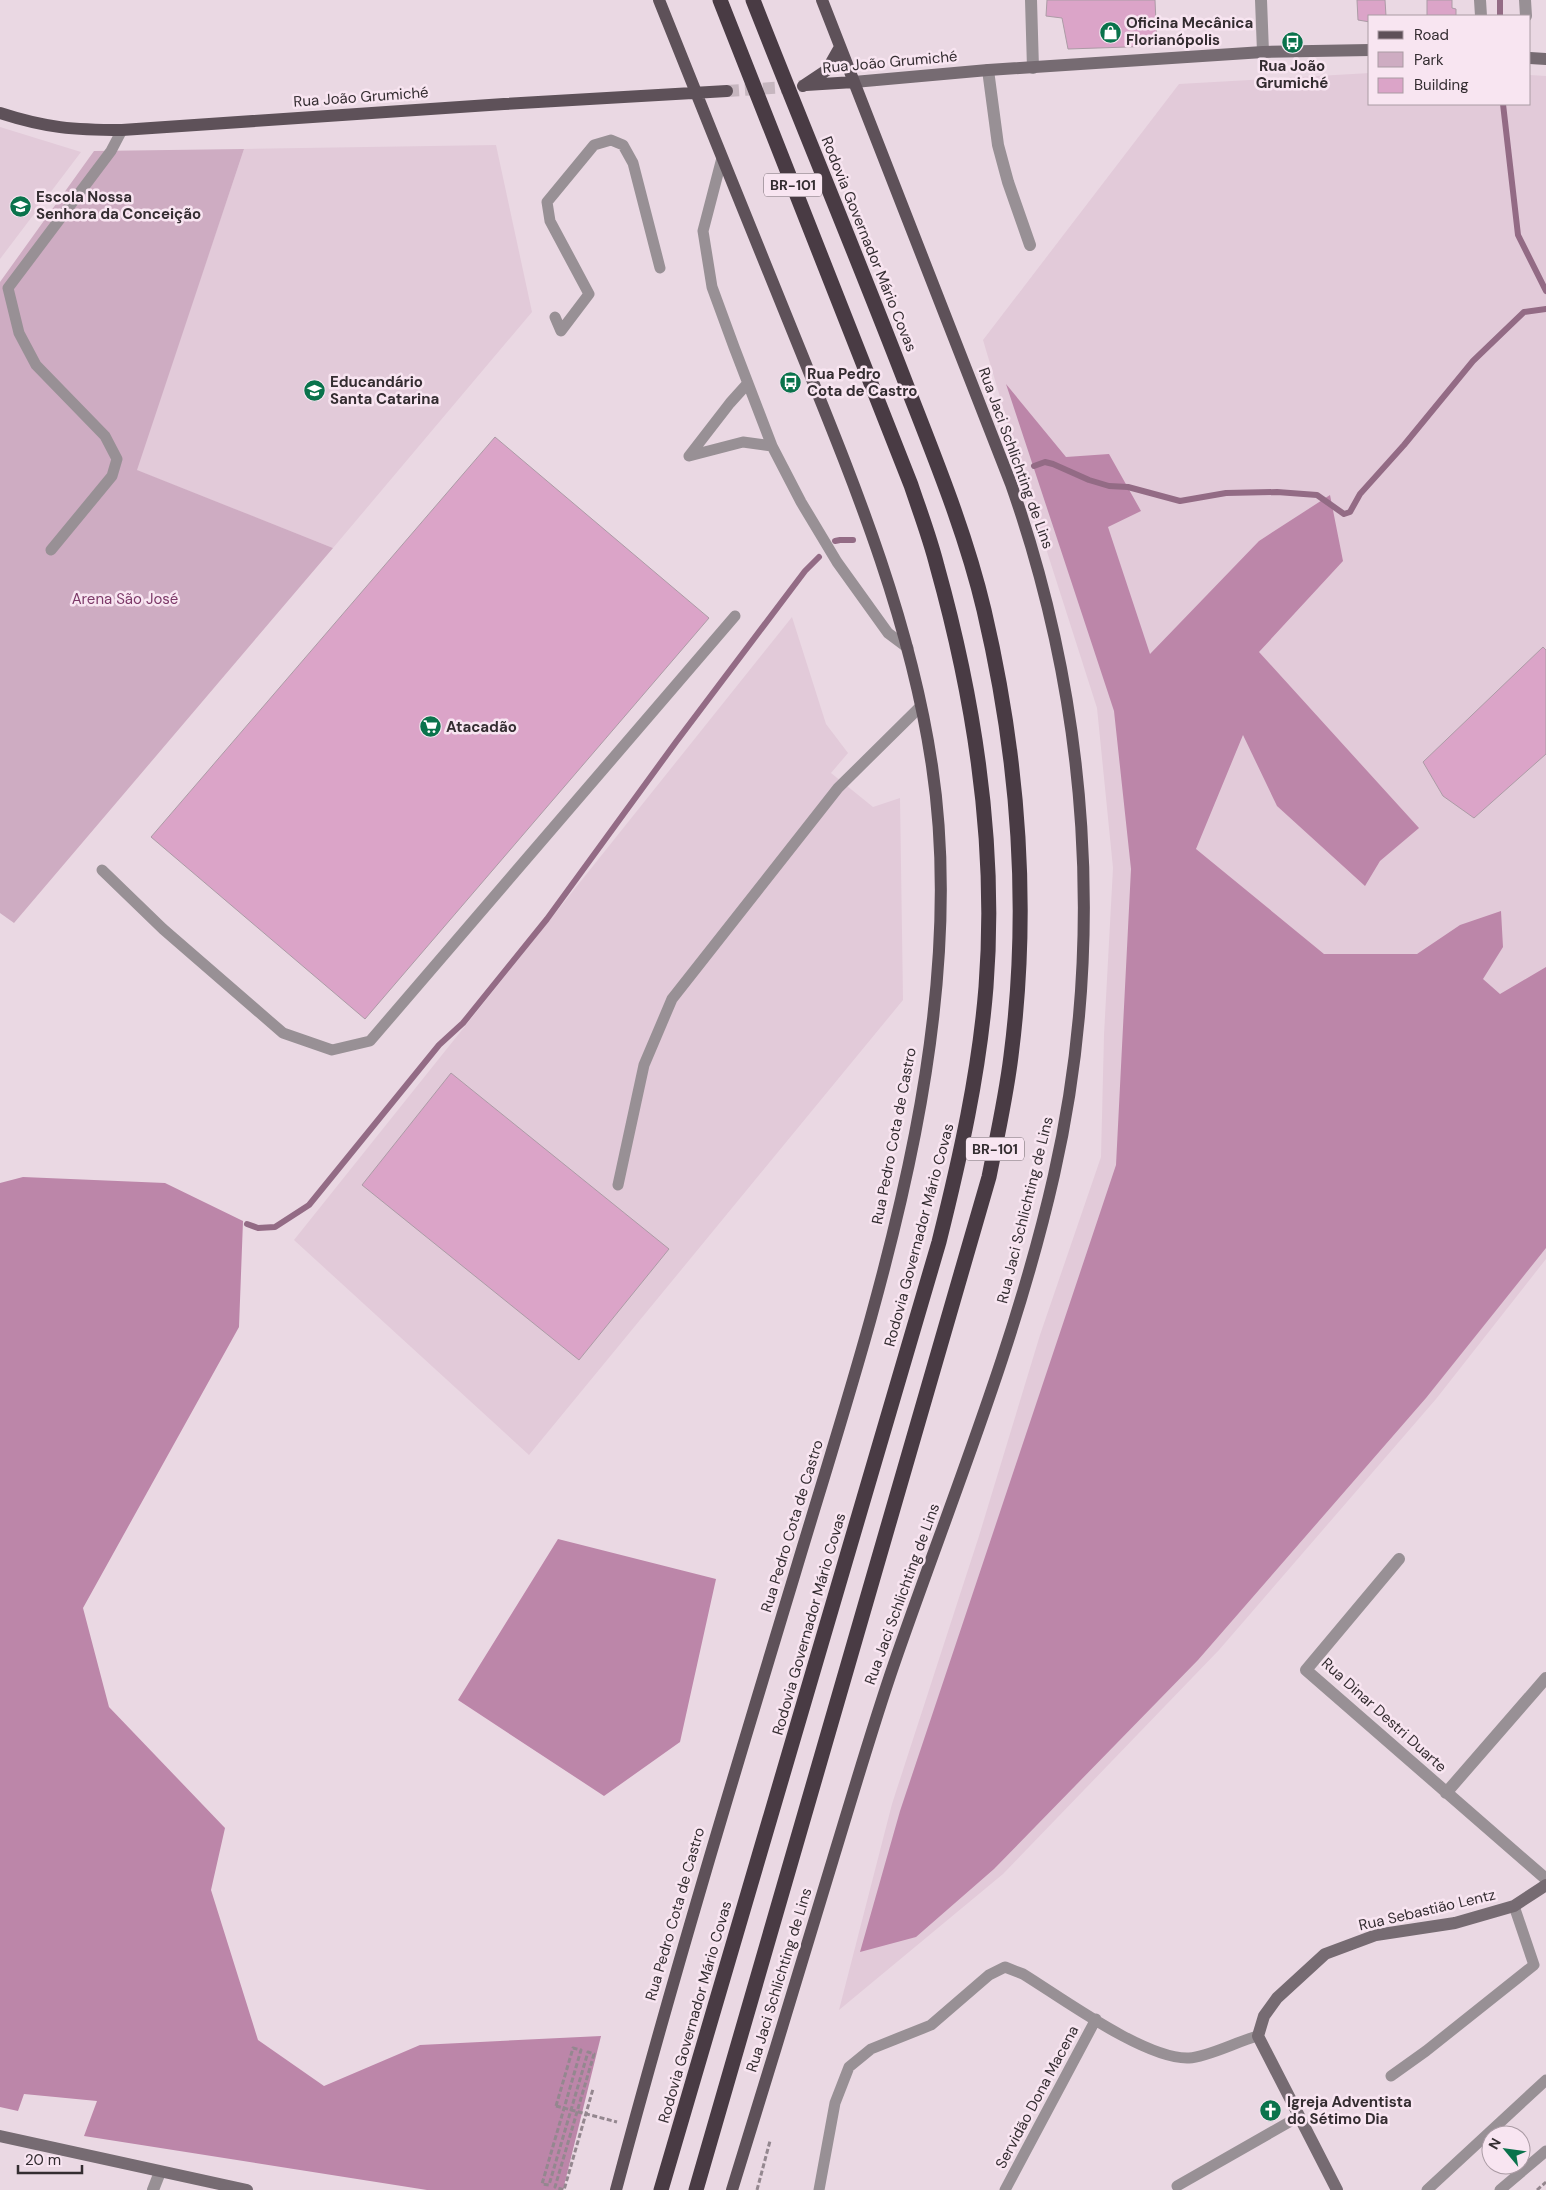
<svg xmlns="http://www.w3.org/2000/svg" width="1546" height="2190" font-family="'DM Sans',sans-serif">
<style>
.built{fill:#e2cad9}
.green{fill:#ceacc2}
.forest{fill:#bc86a9}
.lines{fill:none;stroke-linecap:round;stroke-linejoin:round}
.stream{stroke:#936b85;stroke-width:6}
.building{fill:#dba4c8;stroke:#ac9ba6}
.primary-tunnel{stroke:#c6b6bf;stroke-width:12;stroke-dasharray:12 6;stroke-linecap:butt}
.path{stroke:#94878f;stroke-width:3;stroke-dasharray:5 2.5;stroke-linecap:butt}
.lane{stroke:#989095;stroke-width:11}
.street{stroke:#989095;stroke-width:12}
.secondary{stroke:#766b72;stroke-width:12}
.primary{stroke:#5e5159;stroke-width:12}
.highway{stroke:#493b44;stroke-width:15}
.path-bridge{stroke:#94878f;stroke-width:3;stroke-dasharray:5 2.5;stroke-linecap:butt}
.labels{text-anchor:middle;stroke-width:5;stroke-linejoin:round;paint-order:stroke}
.shield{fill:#f8e5f1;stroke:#6f646b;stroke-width:1}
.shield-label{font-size:14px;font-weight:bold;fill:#342d31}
.poi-label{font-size:15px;font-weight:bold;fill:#342d31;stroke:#f8e5f1;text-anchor:start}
.street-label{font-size:15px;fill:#342d31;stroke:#f8e5f1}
.park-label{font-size:15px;fill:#7c3968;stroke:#f8e5f1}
</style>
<rect width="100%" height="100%" fill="#ead8e3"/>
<path class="built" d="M1370,73V104H1530V75L1546,76V1259L1436,1399L1219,1650L1003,1874L839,2010L892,1804L979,1536L1040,1335L1101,1157L1104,1035L1113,868L1097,708L1034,511L983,340L1179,84Z
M0,127L81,152L0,259Z
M496,145L532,312L333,548L136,470L244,149Z
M792,617L826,724L848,753L831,773L873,807L900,798L903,1000L529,1455L294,1240Z"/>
<path class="green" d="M244,149L137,470L333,548L14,923L0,913V282L94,151Z"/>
<path class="forest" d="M1006,384L1066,457L1109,454L1141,511L1108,527L1150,654L1259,541L1330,495L1343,561L1259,652L1419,828L1380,861L1365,886L1277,806L1243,735L1196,849L1324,954H1417L1460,925L1501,911L1503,947L1483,979L1500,994L1546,967V1248L1426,1398L1198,1660L994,1869L916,1937L860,1952L900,1811L1116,1165L1131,869L1114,711Z
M23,1177L165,1183L243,1221L239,1327L83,1608L109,1707L225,1828L211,1890L258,2040L324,2086L420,2045L601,2036L563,2190H427L84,2136L97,2101L24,2094L18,2111L0,2107V1183Z
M558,1539L716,1579L680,1742L604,1796L458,1700Z"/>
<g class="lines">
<path class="stream" d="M1500,0V16
M1503,104L1518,235L1546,291
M1034,466L1045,462L1053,464L1089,480L1109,486L1128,487L1180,501L1226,493L1277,492L1317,495L1344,514L1350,512L1360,494L1404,445L1473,361L1524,312L1546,309
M835,541L840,540H853
M247,1224L258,1228L275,1227L309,1205L439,1045L463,1023L547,919L676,742L805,571L819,557"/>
</g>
<path class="building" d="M1047,0H1155L1157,46L1068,49L1062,18L1046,16Z
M1357,0H1385L1386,16H1370V22L1358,20Z
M1427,0H1452V8L1456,9V16H1427Z
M495,437L709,618L365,1019L151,837Z
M1543,647L1546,650V754L1474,818L1443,796L1423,762Z
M451,1073L669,1249L579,1360L362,1185Z"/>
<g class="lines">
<path class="primary-tunnel" d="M727,91L803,86"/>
<path class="path" d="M556,2106L617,2122
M757,2190L770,2141
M1537,2190L1546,2182"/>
<path class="lane" d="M722,158L703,231L712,287L734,347L772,446L801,502L837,562L888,633L908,648
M555,317L561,331L589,294L550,221L547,202L594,145L611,140L623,145L633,163L660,268
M689,456L730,403L748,383
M689,456L743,442L772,446
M51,550L112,476L117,459L105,436L36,365L19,333L8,288L111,151L122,130
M102,870L163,929L283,1033L332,1050L370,1041L735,616
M618,1185L644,1065L672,999L838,788L921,706
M1391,2076L1426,2051L1534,1965L1514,1906
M1177,2186L1298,2117
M819,2190L835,2103L849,2067L871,2049L931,2025L989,1975L1005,1967L1023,1974C1062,1998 1146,2060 1189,2058C1208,2057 1238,2041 1258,2036
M1005,2190L1096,2019
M1427,2190L1546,2080
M1500,2190L1546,2151"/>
<path class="street" d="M1031,0L1033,68
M1261,0L1263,52
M1480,0L1481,16
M1525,0L1526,16
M988,70L998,145L1008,182L1030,245
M1399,1559L1306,1670L1546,1879
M1446,1793L1546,1678
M153,2190L160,2172"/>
<path class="secondary" d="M1530,58L1546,59
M854,82L988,70L1263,52L1370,50
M0,2136L247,2190
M1337,2190L1258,2036L1264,2016L1277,1998L1325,1954L1376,1935L1455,1923L1514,1906L1546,1885"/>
<path class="primary" d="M806,85L854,82
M803,86L827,70L840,47
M0,113C46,128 74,130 122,130L504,104L727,91
M616,2190C671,1983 733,1778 795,1573C870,1322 972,1030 932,766C911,624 858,493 805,362C756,241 707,121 659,0
M732,2190C766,2080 800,1969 833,1859C853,1794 872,1728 894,1664C950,1502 1016,1343 1054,1175C1106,945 1089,706 1011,484L822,0"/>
<path class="highway" d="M661,2190L939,1242C960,1158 979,1074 986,987C997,845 975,702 937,566C930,538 920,512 911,485L720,0
M696,2190L989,1177C997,1137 1006,1097 1011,1056C1030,908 1018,755 984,610C966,534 936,461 908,389C858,259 804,130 753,0"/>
<path class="path-bridge" d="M556,2106L573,2048L581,2050L542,2184L549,2185L588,2052L594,2054L555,2187L564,2190L593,2089"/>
</g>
<defs>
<symbol id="shop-disc" viewBox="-11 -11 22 22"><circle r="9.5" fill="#0a734c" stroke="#f8e5f1"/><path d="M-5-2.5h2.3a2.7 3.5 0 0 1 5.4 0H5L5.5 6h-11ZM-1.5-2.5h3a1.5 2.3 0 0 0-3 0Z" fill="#fff"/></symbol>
<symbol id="bus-disc" viewBox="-11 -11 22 22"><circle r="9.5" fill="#0a734c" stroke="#f8e5f1"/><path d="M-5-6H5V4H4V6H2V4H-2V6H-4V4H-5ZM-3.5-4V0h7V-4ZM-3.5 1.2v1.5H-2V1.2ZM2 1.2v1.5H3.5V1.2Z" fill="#fff"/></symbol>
<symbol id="school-disc" viewBox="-11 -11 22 22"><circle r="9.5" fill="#0a734c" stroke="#f8e5f1"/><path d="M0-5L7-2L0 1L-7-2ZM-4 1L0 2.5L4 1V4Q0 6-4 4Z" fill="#fff"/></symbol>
<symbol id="supermarket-disc" viewBox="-11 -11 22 22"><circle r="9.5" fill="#0a734c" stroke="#f8e5f1"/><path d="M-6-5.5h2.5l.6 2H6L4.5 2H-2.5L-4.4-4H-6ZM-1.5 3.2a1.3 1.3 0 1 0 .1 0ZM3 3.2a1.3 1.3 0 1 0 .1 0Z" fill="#fff"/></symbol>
<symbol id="church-disc" viewBox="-11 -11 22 22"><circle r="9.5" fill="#0a734c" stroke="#f8e5f1"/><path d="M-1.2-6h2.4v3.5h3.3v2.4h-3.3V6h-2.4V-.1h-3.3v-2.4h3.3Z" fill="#fff"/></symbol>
</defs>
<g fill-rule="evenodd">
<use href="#shop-disc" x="1098" y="20" width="25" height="25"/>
<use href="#bus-disc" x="1280" y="30" width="25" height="25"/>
<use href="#school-disc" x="8" y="194" width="25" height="25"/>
<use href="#bus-disc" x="778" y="370" width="25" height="25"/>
<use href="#school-disc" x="302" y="378" width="25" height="25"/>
<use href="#supermarket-disc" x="418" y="714" width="25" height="25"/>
<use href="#church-disc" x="1258" y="2098" width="25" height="25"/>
</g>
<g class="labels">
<g class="shield">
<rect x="764" y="173.5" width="58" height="23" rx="4"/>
<rect x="966" y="1137.5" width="58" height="23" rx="4"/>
</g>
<g class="shield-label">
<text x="793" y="190">BR-101</text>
<text x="995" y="1154">BR-101</text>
</g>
<g class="poi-label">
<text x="1126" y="28">Oficina Mecânica<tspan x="1126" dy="17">Florianópolis</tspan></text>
<text x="1292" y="71" text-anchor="middle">Rua João<tspan x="1292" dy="17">Grumiché</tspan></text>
<text x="36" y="202">Escola Nossa<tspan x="36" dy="17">Senhora da Conceição</tspan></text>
<text x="807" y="379">Rua Pedro<tspan x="807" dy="17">Cota de Castro</tspan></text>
<text x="330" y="387">Educandário<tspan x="330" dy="17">Santa Catarina</tspan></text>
<text x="446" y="732">Atacadão</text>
<text x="1287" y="2107">Igreja Adventista<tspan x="1287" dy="17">do Sétimo Dia</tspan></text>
</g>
<g class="street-label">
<text transform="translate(890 62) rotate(-5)" y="5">Rua João Grumiché</text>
<text transform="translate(361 97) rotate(-4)" y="5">Rua João Grumiché</text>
<text transform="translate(869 244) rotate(68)" y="5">Rodovia Governador Mário Covas</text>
<text transform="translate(1016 458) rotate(70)" y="5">Rua Jaci Schlichting de Lins</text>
<text transform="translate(894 1136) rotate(-79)" y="5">Rua Pedro Cota de Castro</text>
<text transform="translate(1025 1210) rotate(-76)" y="5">Rua Jaci Schlichting de Lins</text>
<text transform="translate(919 1235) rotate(-75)" y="5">Rodovia Governador Mário Covas</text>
<text transform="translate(792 1526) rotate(-73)" y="5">Rua Pedro Cota de Castro</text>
<text transform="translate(902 1594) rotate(-70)" y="5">Rua Jaci Schlichting de Lins</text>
<text transform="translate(809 1624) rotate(-74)" y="5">Rodovia Governador Mário Covas</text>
<text transform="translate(1384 1715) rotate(42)" y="5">Rua Dinar Destri Duarte</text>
<text transform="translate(1427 1910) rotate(-13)" y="5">Rua Sebastião Lentz</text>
<text transform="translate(675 1914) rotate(-74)" y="5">Rua Pedro Cota de Castro</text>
<text transform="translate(779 1980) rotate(-73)" y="5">Rua Jaci Schlichting de Lins</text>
<text transform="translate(695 2012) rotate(-74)" y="5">Rodovia Governador Mário Covas</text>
<text transform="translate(1037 2097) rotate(-62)" y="5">Servidão Dona Macena</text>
</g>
<g class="park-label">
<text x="125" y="604">Arena São José</text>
</g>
</g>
<rect x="1368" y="15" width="162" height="90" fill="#f8e5f1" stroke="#aa9ba4"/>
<rect x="1378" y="31" width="25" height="8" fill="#5e5159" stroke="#aa9ba4"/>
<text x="1414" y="40" font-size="15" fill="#342d31">Road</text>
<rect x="1378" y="52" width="25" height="15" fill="#ceacc2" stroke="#aa9ba4"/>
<text x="1414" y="65" font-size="15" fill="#342d31">Park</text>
<rect x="1378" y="78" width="25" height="15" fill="#dba4c8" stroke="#aa9ba4"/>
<text x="1414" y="90" font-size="15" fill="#342d31">Building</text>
<g transform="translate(1506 2150) rotate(299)"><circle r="24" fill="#f8e5f1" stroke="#aa9ba4"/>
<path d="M0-4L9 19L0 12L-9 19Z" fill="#0a734c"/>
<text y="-8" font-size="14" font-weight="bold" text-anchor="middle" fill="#342d31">N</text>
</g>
<path d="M18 2165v8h64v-8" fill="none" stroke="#342d31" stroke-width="2.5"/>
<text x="25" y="2165" font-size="15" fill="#342d31" stroke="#f8e5f1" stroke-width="4" paint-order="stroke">20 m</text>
</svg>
